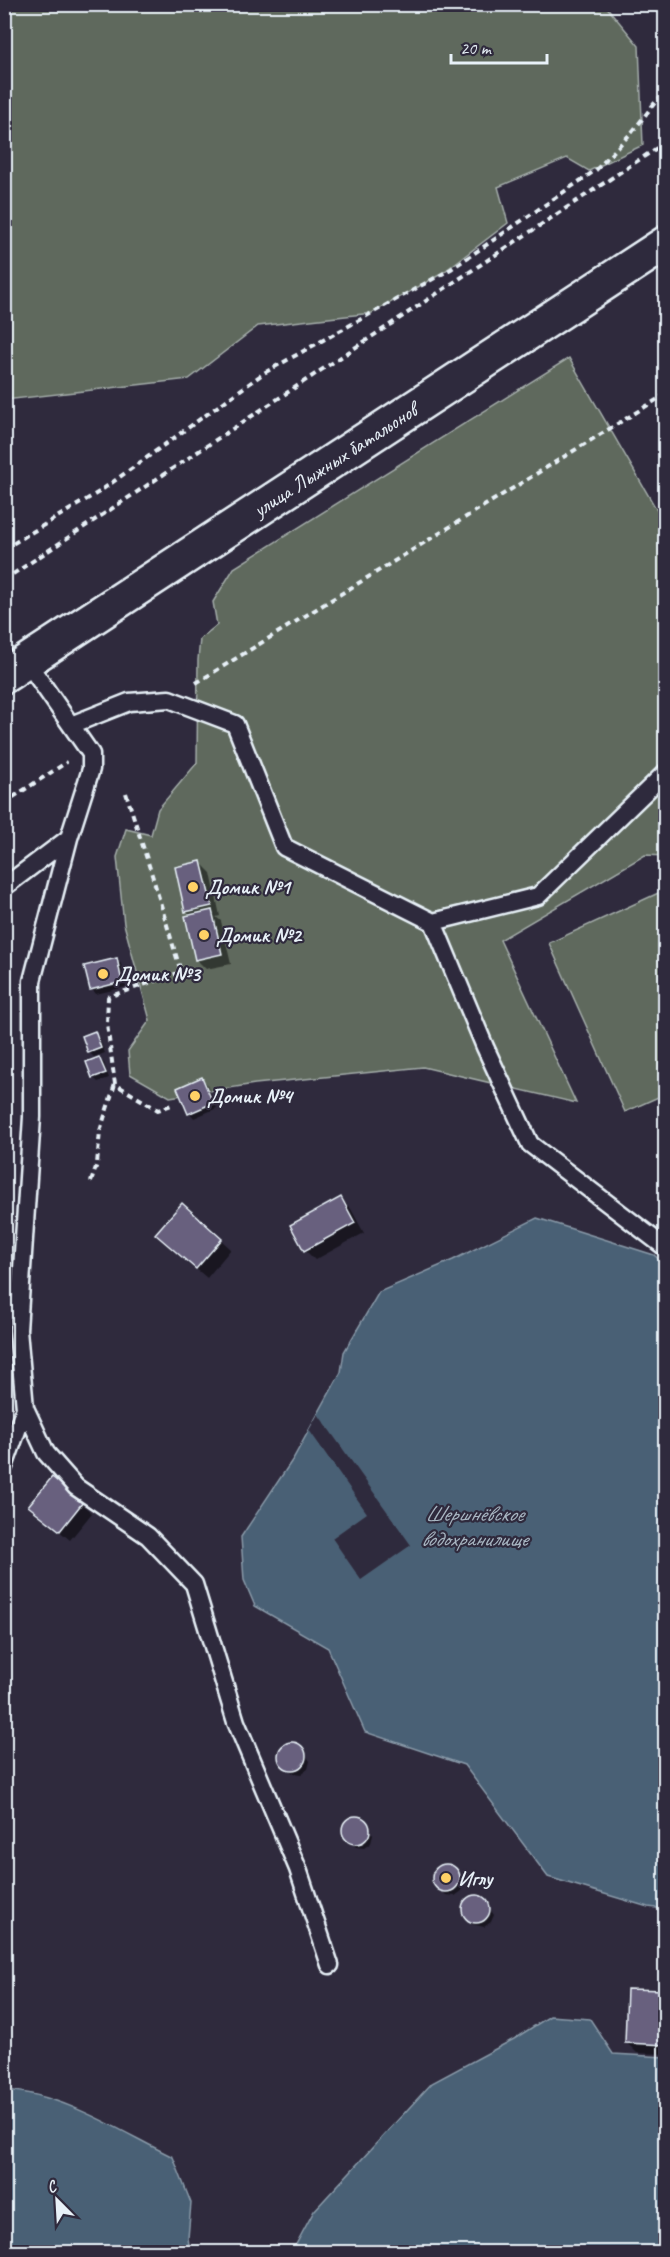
<svg xmlns="http://www.w3.org/2000/svg" width="670" height="2257" font-family="Caveat,sans-serif">
<style>
.green{fill:#5f695d;stroke:#a4adaa;stroke-width:1.5}
.water{fill:#4a6074;stroke:#899aa9;stroke-width:1.5}
.pier{fill:#2f2a3d}
.shadow{fill:#0007}
.building{fill:#68607e;stroke:#e8f1f8;stroke-width:1.5}
.lines{fill:none;stroke-linecap:round;stroke-linejoin:round}
.service-casing{stroke:#e8f1f8;stroke-width:21}
.secondary-casing{stroke:#e8f1f8;stroke-width:38}
.path{stroke:#e8f1f8;stroke-width:4;stroke-dasharray:6 4.5;stroke-linecap:butt}
.service{stroke:#2f2a3d;stroke-width:16}
.secondary{stroke:#2f2a3d;stroke-width:33}
.poi-dot{fill:#ffd166;stroke:#2f2a3d;stroke-width:2}
.labels{text-anchor:middle;stroke-width:4.5;stroke-linejoin:round;paint-order:stroke}
.street-label{font-size:21px;fill:#e8f1f8;stroke:#2f2a3d}
.poi-label{font-size:21px;font-weight:bold;fill:#e8f1f8;stroke:#2f2a3d;text-anchor:start}
.water-label{font-size:22px;font-style:italic;fill:#a9b7c3;stroke:#2f2a3d}
</style>
<rect width="100%" height="100%" fill="#2f2a3d"/>
<filter id="ink" filterUnits="userSpaceOnUse"><feTurbulence type="fractalNoise" baseFrequency=".0167" numOctaves="2"/><feDisplacementMap in="SourceGraphic" scale="12" xChannelSelector="R" yChannelSelector="G"/><feConvolveMatrix kernelMatrix="1 2 1 2 8 2 1 2 1" color-interpolation-filters="sRGB"/></filter>
<g filter="url(#ink)">
<path class="green" d="M4,5H605L639,46L643,145L589,171L567,158L498,187L508,223L441,274L372,313L258,326L189,379L5,400Z
M569,358L666,526L665,856L645,855L500,940L576,1103L423,1067L255,1084L170,1097L130,1074L128,1051L150,1020L124,924L117,857L126,829L151,835L158,809L197,763L198,660L200,639L217,625L213,602L234,568Z
M665,890V1094L625,1112L549,943Z"/>
<path class="water" d="M537,1218L654,1255L665,1265V1909L648,1907L548,1877L464,1765L365,1732L328,1648L255,1606L244,1580L241,1537L293,1459L341,1372L344,1352L379,1292L453,1260Z
M550,2016L590,2019L613,2054L665,2057V2252H292L314,2211L432,2083L514,2039Z
M5,2090C64,2094 120,2131 173,2157L191,2203L188,2238L190,2252H5Z"/>
<path class="pier" d="M318,1414L411,1545L361,1580L332,1538L367,1513L309,1430Z"/>
<path class="shadow" d="M201,863L211,873L220,916L216,917L221,921L231,964L206,969L196,959L191,916L186,911Z
M116,959L121,964L126,987L96,994L92,989Z
M4,1016L11,1023L4,1028Z
M95,1033L99,1038L105,1053L94,1057L89,1052Z
M99,1059L104,1063L109,1078L98,1082L93,1077Z
M202,1079L207,1084L217,1108L194,1118L190,1113L179,1089Z
M341,1199L351,1209L364,1233L315,1260L305,1250Z
M221,1240L231,1249L207,1278L167,1244Z
M52,1479L92,1513L70,1540L40,1515Z
M292,1744L299,1746L310,1761L308,1769L301,1774L293,1773L281,1762L282,1750Z
M351,1819L362,1820L373,1835L371,1843L364,1848L356,1847L343,1832L345,1824Z
M441,1867L453,1868L464,1883L462,1891L455,1896L446,1895L435,1884L436,1872Z
M475,1897L483,1899L494,1915L491,1922L484,1927L472,1924L464,1910L465,1903Z
M666,1991V2054L637,2053L627,2043Z"/>
<path class="building" d="M201,861L212,906L185,912L175,867Z
M212,910L222,954L195,960L185,916Z
M117,958L122,982L90,990L84,966Z
M95,1031L101,1048L88,1053L82,1036Z
M99,1057L106,1073L92,1078L86,1062Z
M202,1077L213,1103L188,1114L177,1088Z
M341,1197L355,1223L304,1251L290,1225Z
M182,1203L222,1239L196,1269L155,1234Z
M52,1477L83,1502L60,1531L28,1506Z
M278 1756a14 14 0 1 1 28 0a14 14 0 1 1-28 0Z
M342 1830a14 14 0 1 1 28 0a14 14 0 1 1-28 0Z
M432 1878a14 14 0 1 1 28 0a14 14 0 1 1-28 0Z
M462 1909a14 14 0 1 1 28 0a14 14 0 1 1-28 0Z
M627,1989L666,1990V2045L625,2043Z"/>
<g class="lines">
<defs>
<path id="service" d="M27,662L91,754V769L69,838L32,981V1117L18,1330L25,1408L46,1453L76,1487L148,1536L194,1584L236,1722L298,1869L330,1965
M71,725L129,702L169,699L235,724L284,847L433,922L485,1047L530,1144L666,1248
M4,887L69,838
M433,922L538,896L666,772
M4,1467L25,1408"/>
<path id="secondary" d="M4,676L666,243"/>
</defs>
<use href="#service" class="service-casing"/>
<use href="#secondary" class="secondary-casing"/>
<path class="path" d="M4,549L99,492L264,373L451,269L596,170L633,131L657,100L666,96
M4,580L666,142
M196,683L666,394
M126,793L153,878L181,972L108,997L107,1024L115,1084L158,1110L174,1104
M4,803L67,762
M91,1182L97,1164L100,1131L115,1084"/>
<use href="#service" class="service"/>
<use href="#secondary" class="secondary"/>
</g>
</g>
<g class="poi-dot">
<circle cx="193" cy="887" r="6"/>
<circle cx="204" cy="935" r="6"/>
<circle cx="103" cy="974" r="6"/>
<circle cx="195" cy="1096" r="6"/>
<circle cx="446" cy="1878" r="6"/>
</g>
<g class="labels">
<g class="street-label">
<text transform="translate(335 460) rotate(-33)" y="7">улица Лыжных батальонов</text>
</g>
<g class="poi-label">
<text x="205" y="894">Домик №1</text>
<text x="216" y="942">Домик №2</text>
<text x="115" y="981">Домик №3</text>
<text x="207" y="1103">Домик №4</text>
<text x="458" y="1885">Иглу</text>
</g>
<g class="water-label">
<text x="474" y="1521">Шершнёвское<tspan x="474" dy="25">водохранилище</tspan></text>
</g>
</g>
<rect width="670" height="2257" fill="none" stroke="#2f2a3d" stroke-width="24"/>
<rect x="12" y="12" width="646" height="2233" fill="none" stroke="#e8f1f8" stroke-width="2" filter="url(#ink)"/>
<g transform="translate(57 2200) rotate(336)" stroke="#2f2a3d" stroke-width="4.5" paint-order="stroke">
<path d="M0-4.5L10 22L0 15L-10 22Z" fill="#e8f1f8"/>
<text y="-9" font-size="16" font-weight="bold" text-anchor="middle" fill="#e8f1f8">С</text>
</g>
<path d="M451 54v9h96v-9" fill="none" stroke="#e8f1f8" stroke-width="3"/>
<text x="460" y="54" font-size="18" fill="#e8f1f8" stroke="#2f2a3d" stroke-width="4.5" paint-order="stroke">20 m</text>
</svg>
